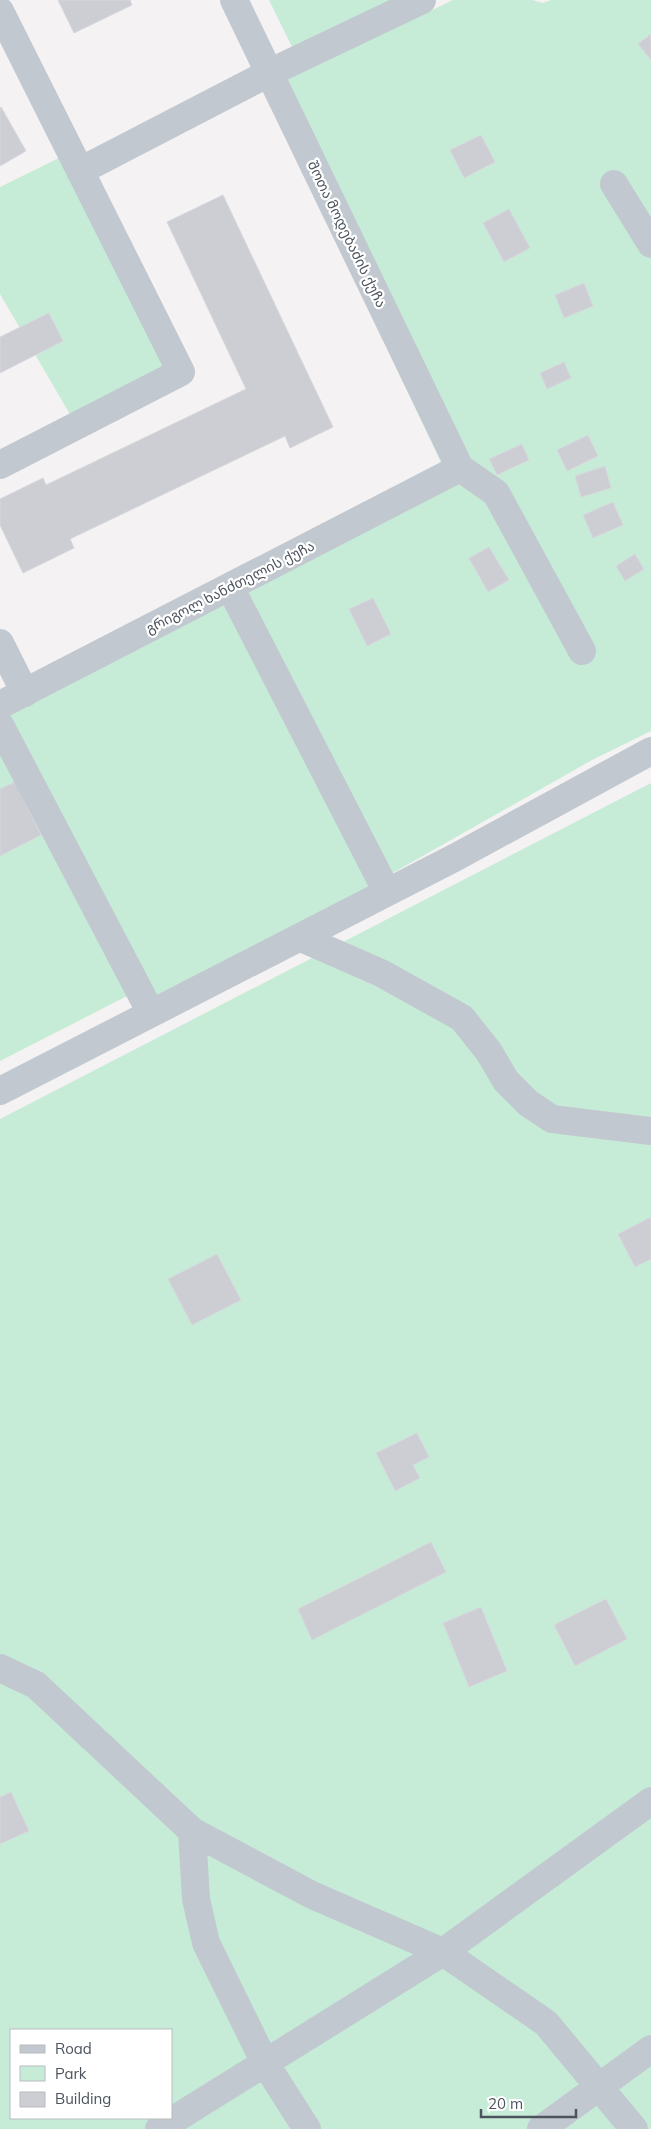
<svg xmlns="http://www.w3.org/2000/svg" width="651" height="2129" font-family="Mulish,'Noto Sans Georgian',sans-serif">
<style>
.green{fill:#c6ecd8;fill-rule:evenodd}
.building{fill:#cdced4;stroke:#d7d8dd}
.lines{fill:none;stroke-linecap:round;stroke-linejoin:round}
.minor{stroke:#c2c8cf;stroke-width:28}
.labels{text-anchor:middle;stroke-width:4.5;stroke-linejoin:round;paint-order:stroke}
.street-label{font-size:14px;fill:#4c545e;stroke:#fff}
</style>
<rect width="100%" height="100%" fill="#f4f2f2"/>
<path class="green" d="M269,0H397L293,49Z
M453,0H532L543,3L551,0H651V731L592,760L391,874L239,578L445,471L265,90Z
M59,158L167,369L75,423L0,294V187Z
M227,594L378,887L152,1003L0,712Z
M0,740L133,993L0,1061Z
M651,783V2129H0V1119ZM11,2030H171V2118H11Z"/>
<path class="building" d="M58,0H130L132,5L74,33Z
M651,34V60L638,44Z
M1,107L26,151L0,166V108Z
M481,135L495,162L464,178L450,150Z
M223,195L333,427L290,448L285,436L70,539L74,548L23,573L0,525V499L43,478L46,485L246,389L167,222Z
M509,209L530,248L504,262L483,223Z
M584,283L593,306L564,318L555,295Z
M49,313L63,341L0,373V337Z
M564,362L571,378L547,389L540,373Z
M588,435L598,456L567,471L557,450Z
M522,444L529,460L497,475L489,459Z
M605,466L611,488L581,497L575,476Z
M613,502L623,525L593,538L583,515Z
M489,547L509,580L488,592L469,558Z
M635,554L644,569L625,581L616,566Z
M373,598L391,634L367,646L349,609Z
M15,782L41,835L0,856V789Z
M651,1217V1259L635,1267L618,1234Z
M217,1254L241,1300L192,1325L168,1279Z
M417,1433L429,1457L413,1465L420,1478L395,1491L376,1453Z
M431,1542L446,1572L312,1640L298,1609Z
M606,1599L627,1639L575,1666L554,1625Z
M481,1607L507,1671L469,1687L443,1623Z
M11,1792L29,1831L0,1844V1797Z"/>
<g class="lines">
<path class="minor" d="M234,0L460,468L496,493L582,651
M0,11L181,372L0,465
M80,171L269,73L422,0
M614,184L651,244
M230,587L387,892
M0,643L25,693
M0,705L460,468
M0,725L151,1013
M301,938L381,973L462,1018L489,1052L506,1081L528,1103L552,1119L651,1131
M0,1091L456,857L651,751
M0,1668L36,1685L192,1831L312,1895L443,1952L546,2023L634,2129
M192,1831L196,1899L206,1943L265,2063L307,2129
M159,2129L443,1952L651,1801
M541,2129L651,2049"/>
</g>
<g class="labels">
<g class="street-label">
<text transform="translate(347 234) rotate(64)" y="5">შოთა მოდებაძის ქუჩა</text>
<text transform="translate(230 587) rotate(-27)" y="5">გრიგოლ ხანძთელის ქუჩა</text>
</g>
</g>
<rect x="10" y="2029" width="162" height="90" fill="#ffffff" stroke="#b7bbbf"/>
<rect x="20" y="2045" width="25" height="8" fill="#c2c8cf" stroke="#b7bbbf"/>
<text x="55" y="2054" font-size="15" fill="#4c545e">Road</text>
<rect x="20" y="2066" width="25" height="15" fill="#c6ecd8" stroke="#b7bbbf"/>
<text x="55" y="2079" font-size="15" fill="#4c545e">Park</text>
<rect x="20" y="2092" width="25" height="15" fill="#cdced4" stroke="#b7bbbf"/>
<text x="55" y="2104" font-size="15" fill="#4c545e">Building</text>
<path d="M481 2109v8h95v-8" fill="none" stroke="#4c545e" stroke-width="2.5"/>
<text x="488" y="2109" font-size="15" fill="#4c545e" stroke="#ffffff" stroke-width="4" paint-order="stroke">20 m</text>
</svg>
